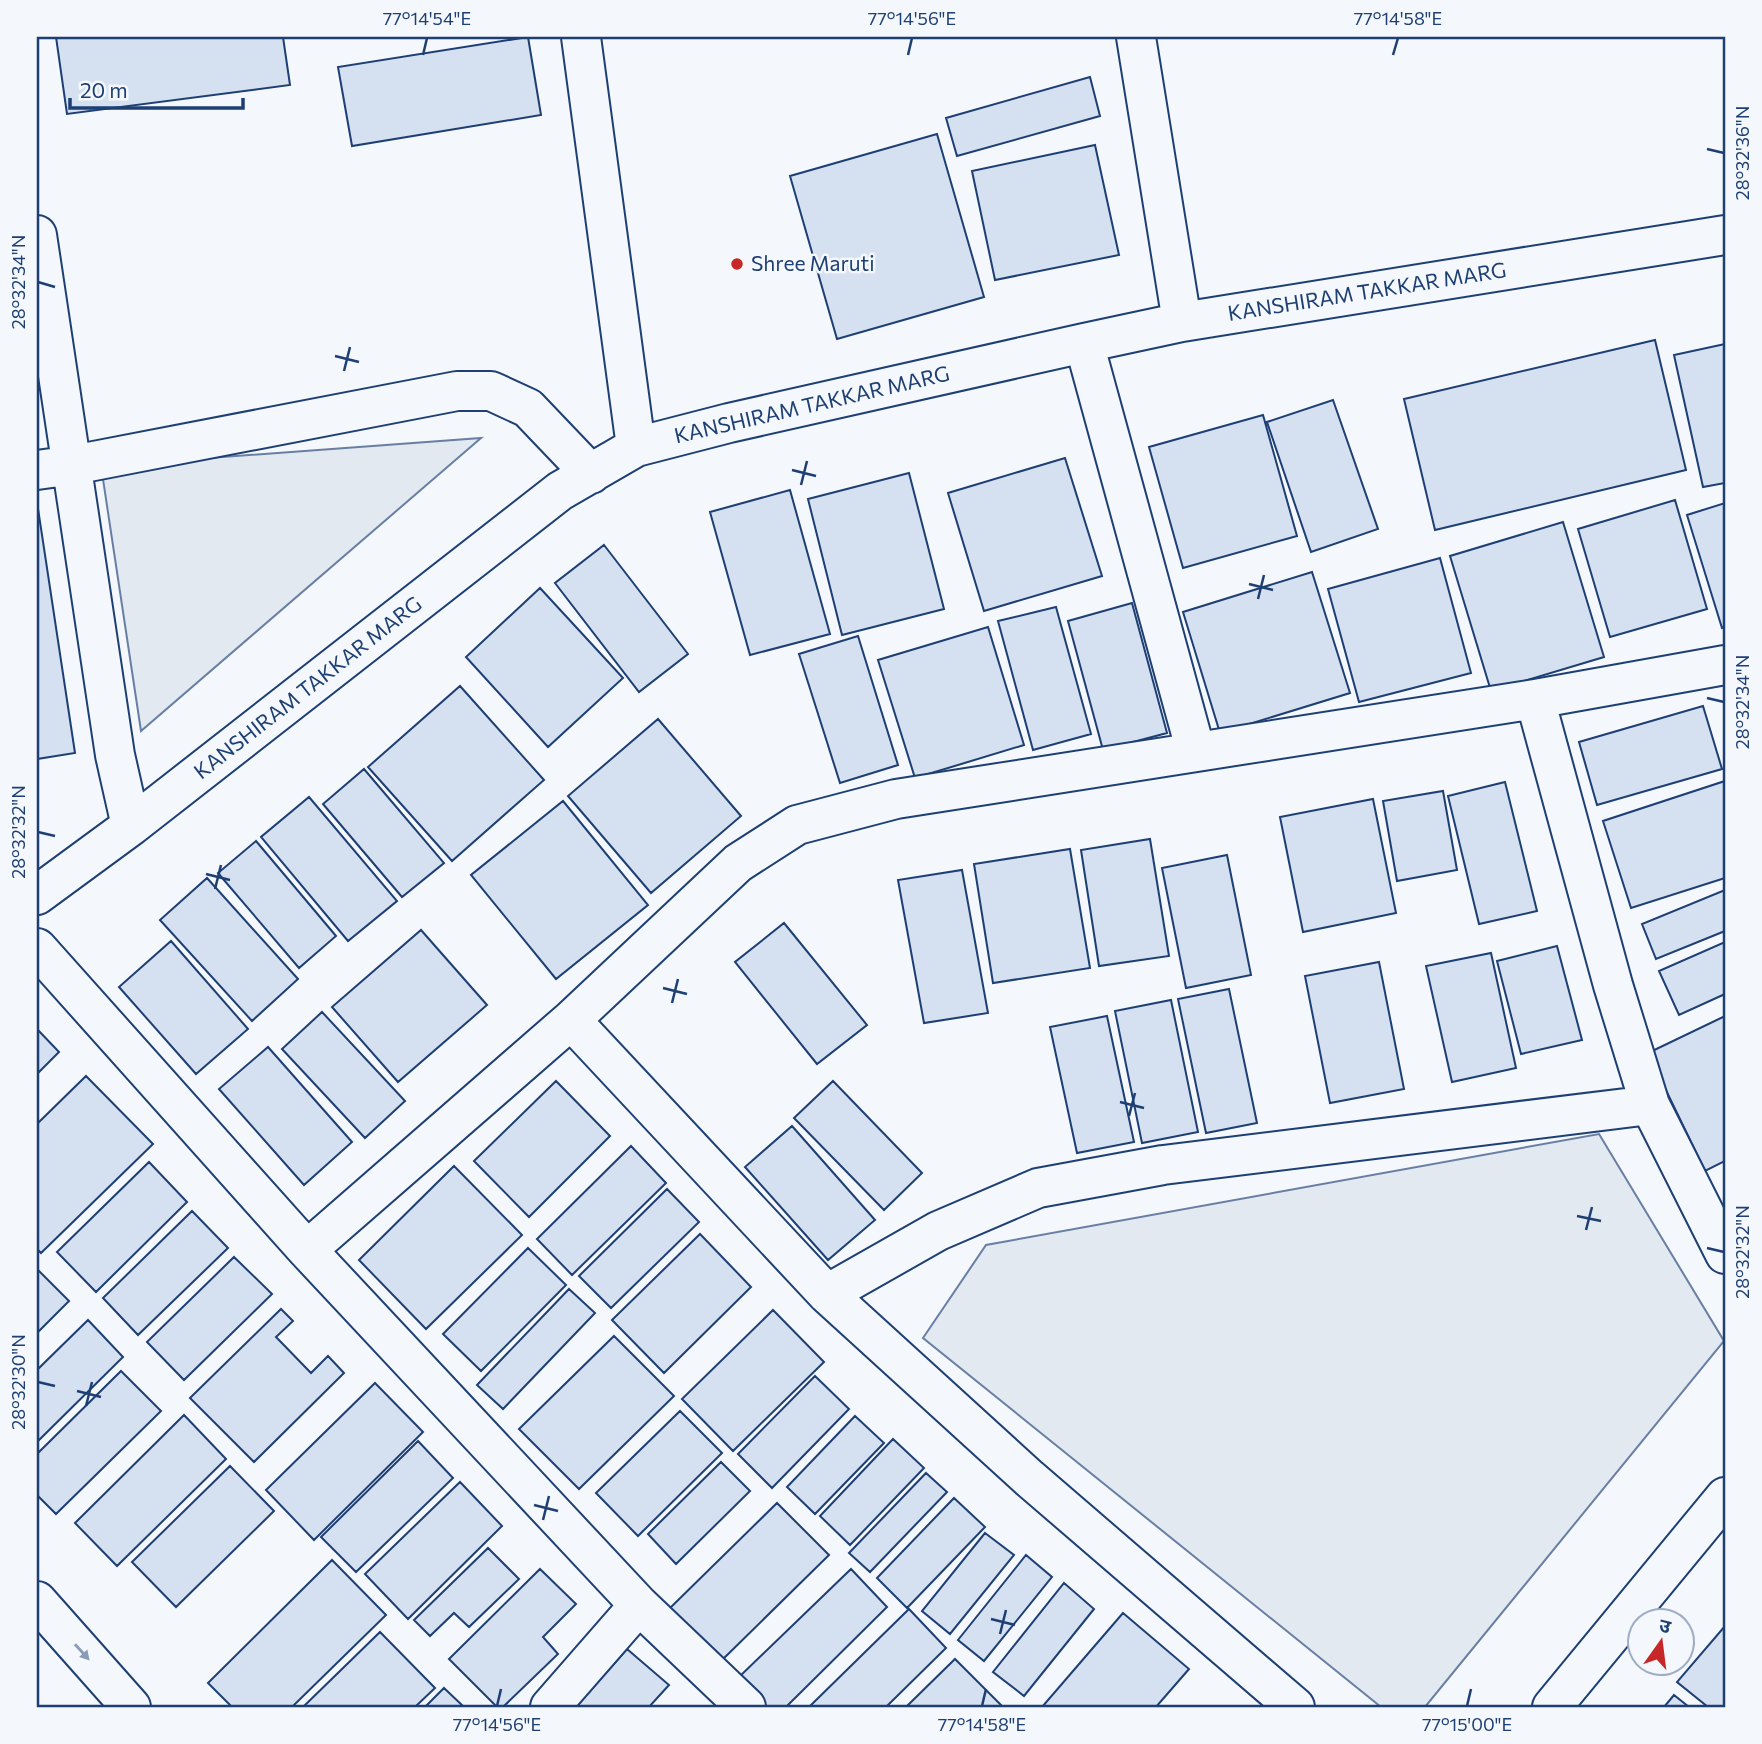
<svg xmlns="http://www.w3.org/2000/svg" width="1762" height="1744" font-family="Commissioner,'Noto Sans Devanagari',sans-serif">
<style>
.green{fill:#e3e9f0;stroke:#687fa3;stroke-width:2}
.building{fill:#d5e0f0;stroke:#1d3f73;stroke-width:2}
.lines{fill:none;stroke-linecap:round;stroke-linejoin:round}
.street-casing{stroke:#1d3f73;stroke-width:42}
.secondary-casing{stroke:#1d3f73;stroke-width:42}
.street{stroke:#f4f7fb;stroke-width:38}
.secondary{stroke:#f4f7fb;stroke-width:38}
.oneway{fill:#889bb7}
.ticks{fill:none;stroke:#1d3f73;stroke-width:2.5}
.poi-dot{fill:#c62828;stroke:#f4f7fb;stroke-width:2.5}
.labels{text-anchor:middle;stroke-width:5;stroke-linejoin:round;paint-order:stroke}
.poi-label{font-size:21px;fill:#1d3f73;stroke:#f4f7fb;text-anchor:start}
.street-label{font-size:21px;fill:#1d3f73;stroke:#f4f7fb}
.neatline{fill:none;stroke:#1d3f73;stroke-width:2.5}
.ticks-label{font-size:18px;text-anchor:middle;fill:#1d3f73}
</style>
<rect width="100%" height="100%" fill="#f4f7fb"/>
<path class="green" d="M481,438L141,731L101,466Z
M1599,1134L1724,1341L1425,1707H1381L923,1338L986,1245Z"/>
<path class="building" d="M56,37H283L290,85L67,114Z
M528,37L541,115L352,146L338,67Z
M1090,77L1100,116L957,156L946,118Z
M937,134L984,297L837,339L790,176Z
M1095,145L1119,255L995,280L972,171Z
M1655,340L1686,470L1435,530L1404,399Z
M1725,344V483L1703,487L1674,355Z
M1333,400L1378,529L1311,552L1267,422Z
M1263,415L1297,536L1183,568L1149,447Z
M1065,458L1102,576L984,611L948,493Z
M909,473L944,609L842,635L808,499Z
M790,490L830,634L750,655L710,512Z
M1675,500L1707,609L1610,637L1578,529Z
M37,502L75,753L37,759Z
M1725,503V627L1722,628L1687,515Z
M1563,522L1604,657L1491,691L1450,556Z
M604,545L688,654L639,692L555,583Z
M1440,558L1471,673L1359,702L1328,589Z
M1312,572L1350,693L1220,733L1183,612Z
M540,588L623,678L548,747L466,657Z
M1132,603L1167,733L1103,750L1068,621Z
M1056,607L1091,734L1033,750L998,621Z
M988,627L1024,745L915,778L878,660Z
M858,636L898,765L840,783L799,654Z
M460,686L544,780L452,861L368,767Z
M1703,706L1722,769L1597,805L1579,742Z
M658,719L741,816L651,893L568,796Z
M364,769L444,863L402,897L323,804Z
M1725,781V878L1631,908L1603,821Z
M1505,782L1537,911L1479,924L1448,796Z
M1443,791L1457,870L1397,881L1383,801Z
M309,797L397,901L348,941L261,837Z
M1373,799L1396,913L1303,932L1280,817Z
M563,801L648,905L556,979L471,875Z
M1150,839L1169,956L1099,966L1081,850Z
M256,841L336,936L299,968L218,873Z
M1070,849L1090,968L993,983L974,864Z
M1227,855L1251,975L1186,988L1162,868Z
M962,870L988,1013L924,1023L898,880Z
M207,878L298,979L252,1021L160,920Z
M1725,890V931L1656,959L1642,924Z
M784,923L867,1025L817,1064L735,962Z
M421,930L487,1005L398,1082L332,1007Z
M171,941L248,1029L196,1074L119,987Z
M1725,942V994L1679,1015L1659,971Z
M1557,946L1582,1040L1521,1054L1497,961Z
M1491,953L1516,1068L1452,1082L1426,966Z
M1379,962L1404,1089L1330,1103L1305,976Z
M1229,989L1257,1123L1206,1133L1178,999Z
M1171,1000L1198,1132L1142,1143L1115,1011Z
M322,1012L405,1101L365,1138L282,1049Z
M1107,1016L1134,1142L1077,1153L1050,1027Z
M1725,1016V1161L1705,1171L1648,1053Z
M37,1029L59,1052L37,1074Z
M268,1047L352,1142L304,1185L219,1089Z
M86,1076L153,1144L41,1253L37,1249V1124Z
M556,1081L610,1136L529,1217L474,1161Z
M833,1081L922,1173L884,1210L794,1118Z
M792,1126L875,1220L828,1260L745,1167Z
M631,1146L666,1183L572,1275L537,1239Z
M149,1162L187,1202L96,1292L57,1252Z
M454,1166L522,1235L426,1329L359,1260Z
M667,1189L699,1222L611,1308L579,1276Z
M192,1211L228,1248L138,1335L103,1298Z
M700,1234L751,1287L664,1373L612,1320Z
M528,1248L566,1285L481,1371L443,1334Z
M234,1257L272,1294L184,1380L147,1342Z
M37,1269L69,1301L37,1333Z
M569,1289L595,1313L503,1409L477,1385Z
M281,1309L293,1321L276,1337L311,1373L328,1356L344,1373L254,1462L190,1398Z
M773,1310L824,1362L733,1451L682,1399Z
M88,1320L123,1357L37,1442V1370Z
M614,1336L674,1396L579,1489L519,1429Z
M121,1371L161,1411L56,1514L37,1495V1454Z
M815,1376L849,1409L772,1488L738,1454Z
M375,1383L423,1432L314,1540L266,1490Z
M680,1411L722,1453L638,1536L596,1493Z
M184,1415L226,1459L117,1566L75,1523Z
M855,1416L884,1443L815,1514L787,1487Z
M893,1439L924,1468L850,1545L820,1516Z
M418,1441L453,1478L356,1572L321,1537Z
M721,1462L750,1491L676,1564L648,1534Z
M230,1466L274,1511L176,1607L132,1562Z
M926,1473L947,1492L870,1572L849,1553Z
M460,1482L502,1526L408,1619L365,1574Z
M954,1498L985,1527L907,1608L877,1578Z
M777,1503L829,1555L720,1662L668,1610Z
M985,1533L1014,1555L950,1634L922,1611Z
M488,1548L519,1579L469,1627L454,1613L430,1636L414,1620Z
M1026,1555L1052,1577L984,1661L958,1640Z
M332,1560L386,1615L292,1707H232L208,1683Z
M540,1569L576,1604L543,1637L558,1654L503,1707H497L449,1659Z
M851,1569L887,1607L786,1707H767L738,1678Z
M1064,1583L1094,1609L1024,1696L993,1672Z
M909,1609L946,1648L886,1707H809Z
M1123,1613L1189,1669L1156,1707H1042Z
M1725,1626V1707H1708L1677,1682Z
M380,1632L435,1688L415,1707H303Z
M627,1649L669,1685L649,1707H576Z
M955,1659L1003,1707H906Z
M444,1688L464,1707H425Z
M1674,1695L1689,1707H1664Z"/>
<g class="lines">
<defs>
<path id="street" d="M581,37L636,447
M1136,37L1182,322
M37,235L115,755L131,826
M1084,343L1196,752
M37,470L73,465L457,391H491L528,408L591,474
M1535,699L1613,985L1650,1105L1725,1254
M37,895L131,826L560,491L636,447L729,423L1084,343L1182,322L1725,235
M37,948L307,1250L639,1605L746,1707
M571,1020L827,1294L1029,1478L1295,1707
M307,1250L571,1020L738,863L797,825L896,799L1535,699L1725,665
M827,1294L938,1231L1038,1188L1163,1165L1650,1105
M550,1707L639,1605
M1552,1707L1725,1497"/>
<path id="secondary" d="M37,1601L131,1707"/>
</defs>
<use href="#street" class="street-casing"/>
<use href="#secondary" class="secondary-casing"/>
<use href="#street" class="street"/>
<use href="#secondary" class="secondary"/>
</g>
<defs><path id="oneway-solid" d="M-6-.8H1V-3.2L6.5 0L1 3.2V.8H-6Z" transform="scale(1.75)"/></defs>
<use class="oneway" href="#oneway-solid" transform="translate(82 1652) rotate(48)"/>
<path class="ticks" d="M423,55L427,38M908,55L912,38M1393,55L1398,38M1707,149L1724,153M38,282L55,287M335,356L359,362M344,371L350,347M792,470L816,476M801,485L807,461M1249,584L1273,590M1258,599L1264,575M1707,698L1724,702M38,832L55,836M206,874L230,880M215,889L221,865M663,988L687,994M672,1003L678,979M1120,1102L1144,1108M1129,1116L1135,1093M1577,1216L1601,1221M1586,1230L1592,1207M1707,1248L1724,1252M38,1382L55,1386M77,1391L101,1397M86,1406L92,1382M534,1505L558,1511M543,1520L549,1496M991,1619L1015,1625M1000,1634L1006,1610M497,1706L501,1689M982,1706L986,1689M1467,1706L1471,1689"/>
<circle class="poi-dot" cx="737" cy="264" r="7"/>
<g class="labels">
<g class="poi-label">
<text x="751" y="271">Shree Maruti</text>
</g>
<g class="street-label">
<text transform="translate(1367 292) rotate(-9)" y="7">KANSHIRAM TAKKAR MARG</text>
<text transform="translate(812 405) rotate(-13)" y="7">KANSHIRAM TAKKAR MARG</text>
<text transform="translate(308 688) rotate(-38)" y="7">KANSHIRAM TAKKAR MARG</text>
</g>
</g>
<rect width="1762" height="1744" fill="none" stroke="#f4f7fb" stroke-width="77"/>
<g transform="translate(1661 1642) rotate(14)"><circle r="33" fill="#f4f7fb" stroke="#9eadc5" stroke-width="2"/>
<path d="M0-5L12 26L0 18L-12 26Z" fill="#c62828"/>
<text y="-10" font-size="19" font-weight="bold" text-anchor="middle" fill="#1d3f73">उ</text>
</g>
<path d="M70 98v10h173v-10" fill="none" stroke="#1d3f73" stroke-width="3.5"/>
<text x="80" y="98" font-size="21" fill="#1d3f73" stroke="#f4f7fb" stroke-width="5" paint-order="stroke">20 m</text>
<rect x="38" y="38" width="1686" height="1668" class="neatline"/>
<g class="ticks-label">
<text x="427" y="25">77°14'54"E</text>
<text x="912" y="25">77°14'56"E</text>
<text x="1398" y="25">77°14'58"E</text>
<text transform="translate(1743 153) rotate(-90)" y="6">28°32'36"N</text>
<text transform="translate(19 282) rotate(-90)" y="6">28°32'34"N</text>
<text transform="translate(1743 702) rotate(-90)" y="6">28°32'34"N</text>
<text transform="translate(19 832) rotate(-90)" y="6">28°32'32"N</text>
<text transform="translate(1743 1252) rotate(-90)" y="6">28°32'32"N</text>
<text transform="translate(19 1382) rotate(-90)" y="6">28°32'30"N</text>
<text x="497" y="1731">77°14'56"E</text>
<text x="982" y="1731">77°14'58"E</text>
<text x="1467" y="1731">77°15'00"E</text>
</g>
</svg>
